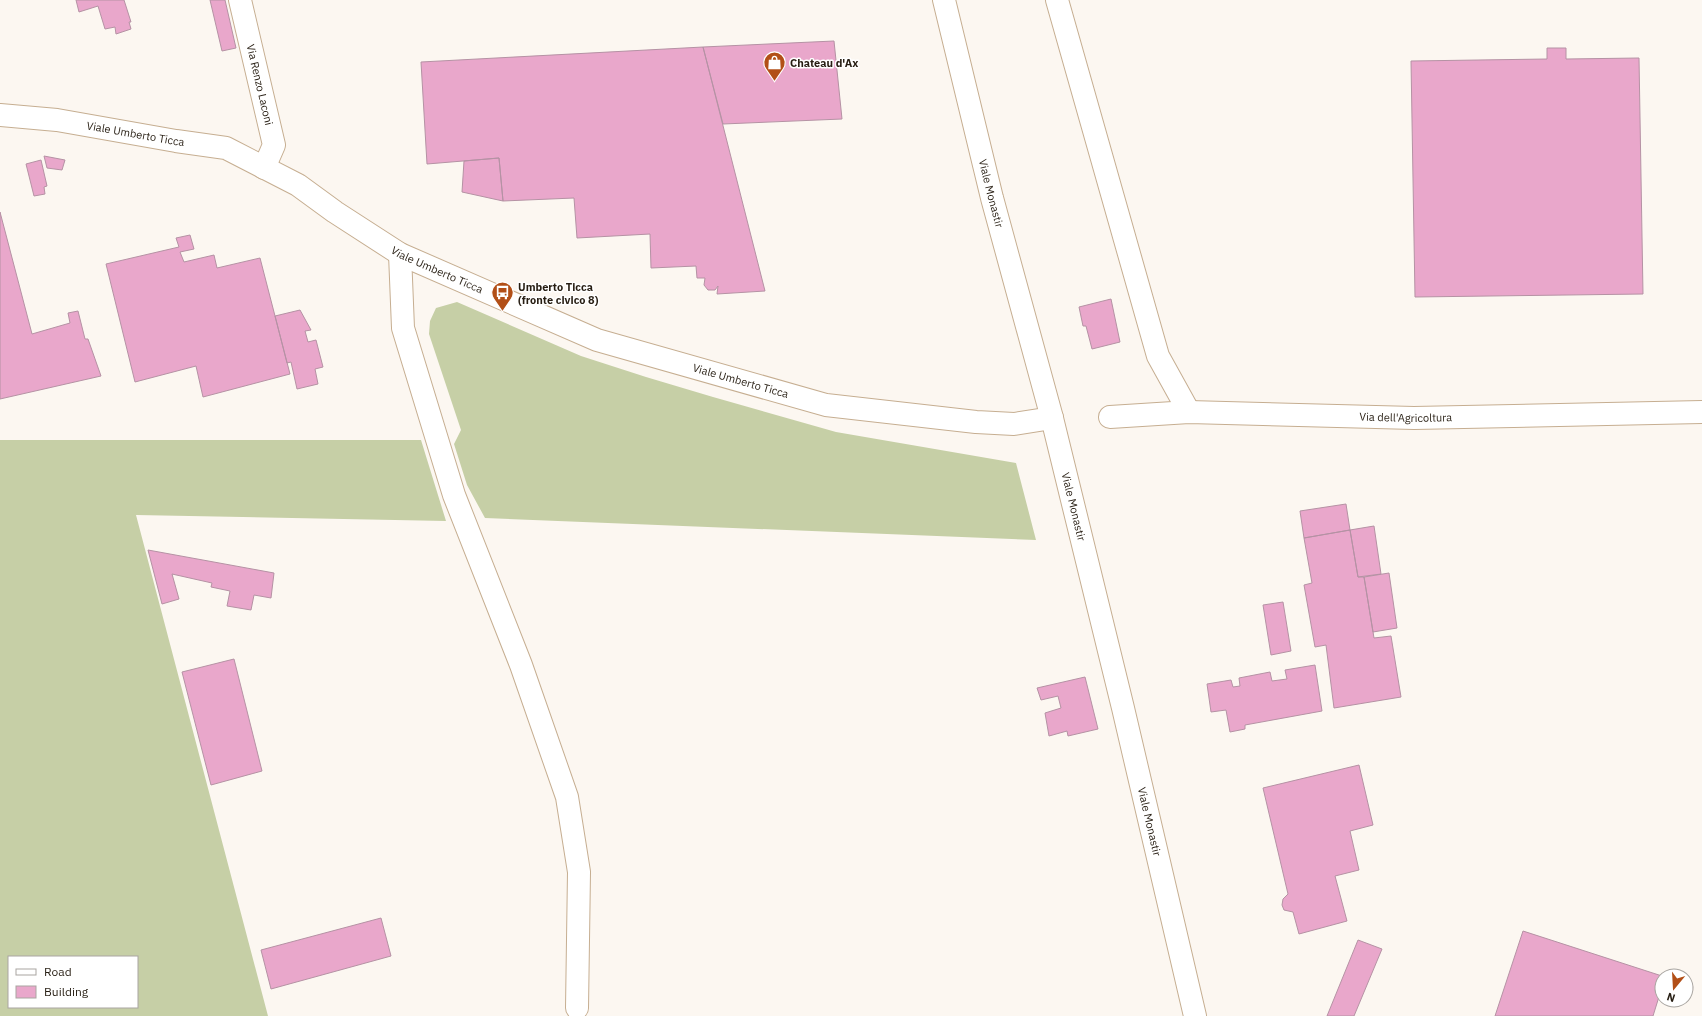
<svg xmlns="http://www.w3.org/2000/svg" width="1702" height="1016" font-family="'IBM Plex Sans',sans-serif">
<style>
.grass{fill:#c6cfa6;fill-rule:evenodd}
.building{fill:#e9a7cb;stroke:#b592a4}
.lines{fill:none;stroke-linecap:round;stroke-linejoin:round}
.minor-casing{stroke:#c6ae91;stroke-width:24}
.major-casing{stroke:#c6ae91;stroke-width:24}
.minor{stroke:#fff;stroke-width:22}
.major{stroke:#fff;stroke-width:22}
.labels{text-anchor:middle;stroke-width:3;stroke-linejoin:round;paint-order:stroke}
.poi-label{font-size:11px;font-weight:bold;fill:#271e13;stroke:#fff;text-anchor:start}
.street-label{font-size:11px;fill:#271e13;stroke:#fff}
</style>
<rect width="100%" height="100%" fill="#fcf7f1"/>
<path class="grass" d="M457,302L581,356L646,377L713,397L836,432L1016,463L1036,540L485,518L467,485L454,444L461,430L429,334L430,321L436,308Z
M0,440H421L446,521L136,515L268,1016H0ZM9,957H137V1007H9Z"/>
<path class="building" d="M76,0H124L131,22H129L131,29L116,34L115,27L105,29L98,6L79,12Z
M210,0H225L236,48L222,51Z
M834,41L842,119L723,124L703,47Z
M703,47L765,291L717,294L718,286L715,290H708L704,285L705,278H697L696,266L651,268L650,234L577,238L574,198L503,201L499,158L427,164L421,62Z
M1547,48H1566V59L1639,58L1643,294L1415,297L1411,61L1547,59Z
M44,156L65,160L62,170L47,168Z
M499,158L503,201L462,192L464,161Z
M41,160L47,186L44,187L45,194L34,196L26,164Z
M0,212L32,334L70,323L68,313L78,311L85,339H88L101,376L0,399Z
M190,235L194,249L180,252L184,262L214,255L217,268L260,258L290,374L203,397L196,366L135,382L106,264L179,247L176,238Z
M1111,299L1120,342L1092,349L1086,326H1083L1079,307Z
M300,310L311,330L305,331L308,342L316,340L323,367L315,369L318,384L297,389L291,362L287,363L275,316Z
M1346,504L1350,530L1304,538L1300,511Z
M1374,526L1381,574L1358,577L1350,530Z
M1350,530L1358,577H1364L1374,638L1391,636L1401,697L1334,708L1326,645L1315,647L1304,585L1312,583L1304,538Z
M148,550L274,573L271,598L254,595L251,610L227,606L230,591L211,587L212,583L172,574L179,599L162,604Z
M1389,573L1397,628L1373,632L1364,577Z
M1283,602L1291,651L1271,655L1263,605Z
M234,659L262,771L211,785L182,672Z
M1315,665L1322,711L1245,725V729L1230,732L1226,710L1211,712L1207,684L1231,680L1233,687L1240,686L1239,678L1270,672L1272,681L1287,679L1285,670Z
M1085,677L1098,729L1068,736L1067,731L1049,736L1045,713L1061,708L1058,696L1041,700L1037,688Z
M1359,765L1373,825L1350,831L1359,870L1335,876L1347,921L1299,934L1293,912L1284,910L1282,905L1283,899L1288,894L1263,788Z
M381,918L391,956L271,989L261,950Z
M1523,931L1662,976V987L1653,1016H1495Z
M1358,940L1382,949L1354,1016H1327Z"/>
<g class="lines">
<defs>
<g id="minor">
<path id="s1" d="M240,0L274,145L264,168"/>
<path d="M1057,0L1158,356L1189,412"/>
<path id="s2" d="M0,115L57,120L176,141L226,148L298,185L335,212L400,254L597,340L826,405L976,422L1014,424L1052,418"/>
<path d="M400,254L403,328L454,495L521,665L567,797L579,872L577,1008"/>
<path id="s3" d="M1110,417L1189,412L1414,418L1702,412"/>
</g>
<g id="major">
<path id="s4" d="M944,0L992,198L1052,418L1123,708L1195,1016"/>
</g>
</defs>
<use href="#minor" class="minor-casing"/>
<use href="#major" class="major-casing"/>
<use href="#minor" class="minor"/>
<use href="#major" class="major"/>
</g>
<defs>
<symbol id="shop-pin" viewBox="-11 -11 22 30"><path d="M0 17L-7.5 6A9.5 9.5 0 1 1 7.5 6Z" fill="#b24f17" stroke="#fff"/><path d="M-5-2.5h2.3a2.7 3.5 0 0 1 5.4 0H5L5.5 6h-11ZM-1.5-2.5h3a1.5 2.3 0 0 0-3 0Z" fill="#fff"/></symbol>
<symbol id="bus-pin" viewBox="-11 -11 22 30"><path d="M0 17L-7.5 6A9.5 9.5 0 1 1 7.5 6Z" fill="#b24f17" stroke="#fff"/><path d="M-5-6H5V4H4V6H2V4H-2V6H-4V4H-5ZM-3.5-4V0h7V-4ZM-3.5 1.2v1.5H-2V1.2ZM2 1.2v1.5H3.5V1.2Z" fill="#fff"/></symbol>
</defs>
<g fill-rule="evenodd">
<use href="#shop-pin" x="762" y="50" width="25" height="34"/>
<use href="#bus-pin" x="490" y="280" width="25" height="34"/>
</g>
<g class="labels">
<g class="poi-label">
<text x="790" y="67">Chateau d'Ax</text>
<text x="518" y="291">Umberto Ticca<tspan x="518" dy="13">(fronte civico 8)</tspan></text>
</g>
<g class="street-label">
<text dy="4" stroke="none"><textPath href="#s1" startOffset="87">Via Renzo Laconi</textPath></text>
<text dy="4" stroke="none"><textPath href="#s2" startOffset="137">Viale Umberto Ticca</textPath></text>
<text dy="4" stroke="none"><textPath href="#s4" startOffset="199">Viale Monastir</textPath></text>
<text dy="4" stroke="none"><textPath href="#s2" startOffset="473">Viale Umberto Ticca</textPath></text>
<text dy="4" stroke="none"><textPath href="#s2" startOffset="797">Viale Umberto Ticca</textPath></text>
<text dy="4" stroke="none"><textPath href="#s3" startOffset="296">Via dell'Agricoltura</textPath></text>
<text dy="4" stroke="none"><textPath href="#s4" startOffset="523">Viale Monastir</textPath></text>
<text dy="4" stroke="none"><textPath href="#s4" startOffset="847">Viale Monastir</textPath></text>
</g>
</g>
<rect x="8" y="956" width="130" height="52" fill="#ffffff" stroke="#a9a5a1"/>
<rect x="16" y="969" width="20" height="6" fill="#ffffff" stroke="#a9a5a1"/>
<text x="44" y="976" font-size="12" fill="#271e13">Road</text>
<rect x="16" y="986" width="20" height="12" fill="#e9a7cb" stroke="#a9a5a1"/>
<text x="44" y="996" font-size="12" fill="#271e13">Building</text>
<g transform="translate(1674 988) rotate(198)"><circle r="19" fill="#ffffff" stroke="#a9a5a1"/>
<path d="M0-3L7 15L0 10L-7 15Z" fill="#b24f17"/>
<text y="-6" font-size="11" font-weight="bold" text-anchor="middle" fill="#271e13">N</text>
</g>
</svg>
